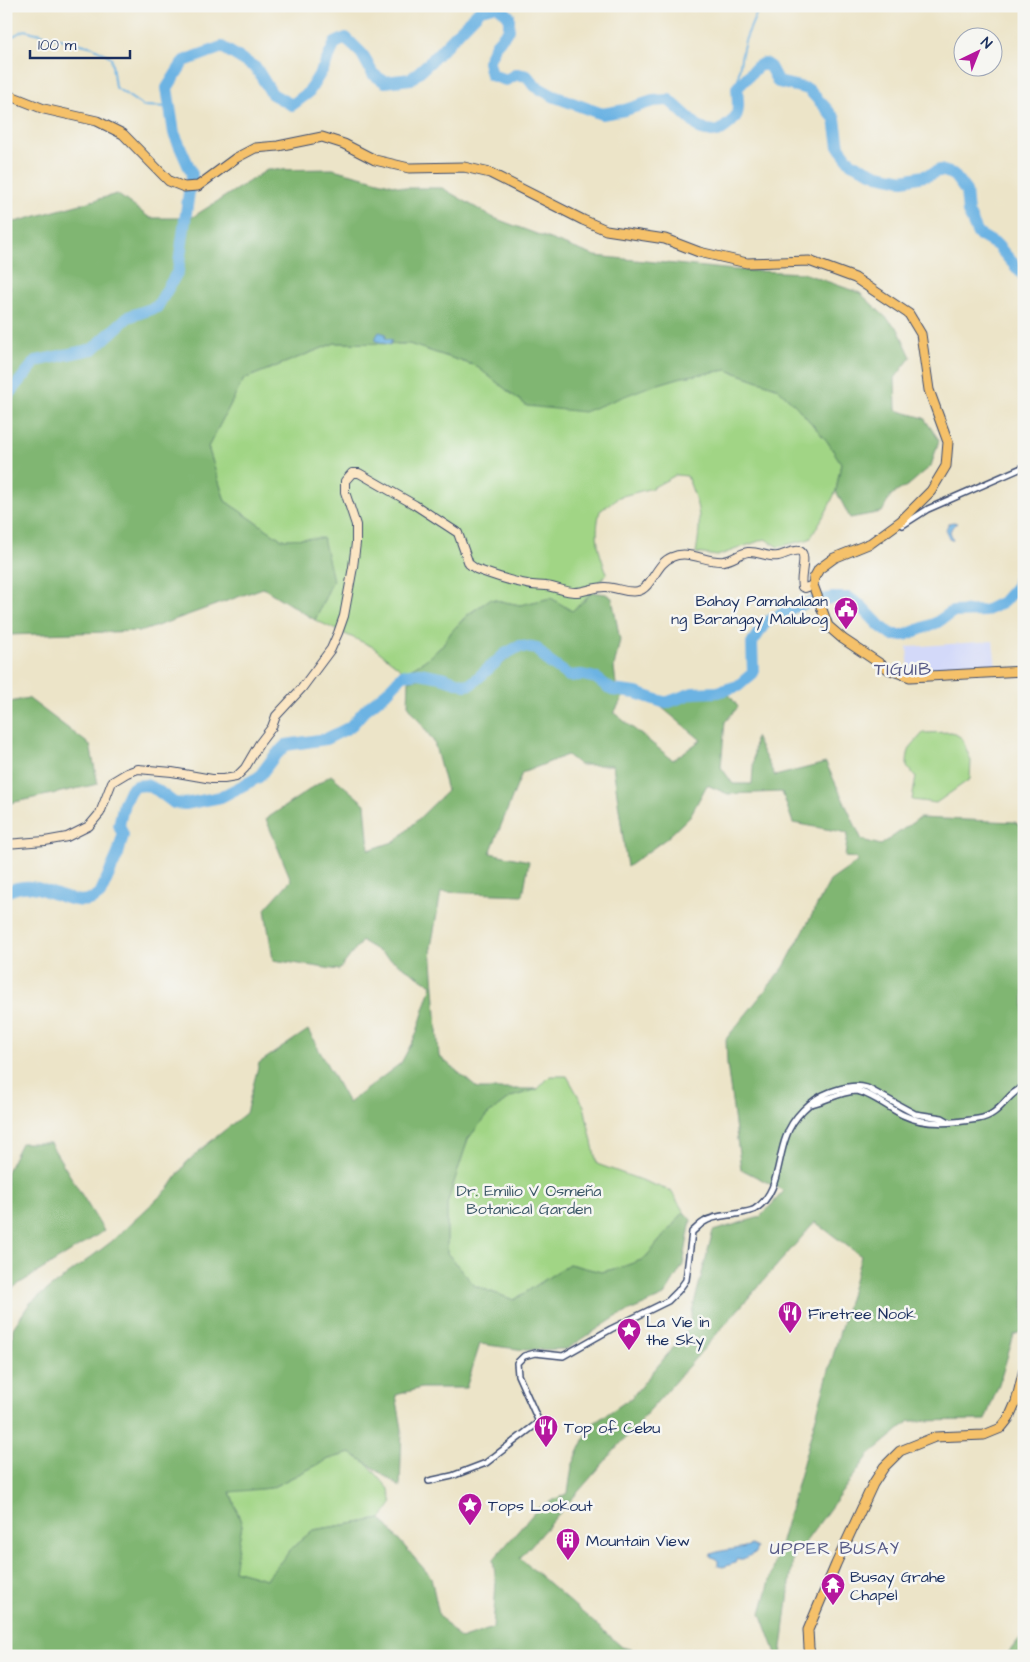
<svg xmlns="http://www.w3.org/2000/svg" width="1030" height="1662" font-family="'Architects Daughter',sans-serif">
<style>
.built{fill:#d3d9f9}
.green{fill:#a1d585;stroke:#5e8272}
.forest{fill:#80b672;stroke:#4e7268;fill-rule:evenodd}
.water{fill:#6cb3e3;stroke:#4471a0}
.lines{fill:none;stroke-linecap:round;stroke-linejoin:round}
.stream{stroke:#6cb3e3;stroke-width:2}
.river{stroke:#6cb3e3;stroke-width:12}
.street-casing{stroke:#3a4a6e;stroke-width:8}
.secondary-casing{stroke:#3a4a6e;stroke-width:10}
.primary-casing{stroke:#3a4a6e;stroke-width:11}
.street{stroke:#fff;stroke-width:5}
.secondary{stroke:#fbe6c4;stroke-width:8}
.primary{stroke:#f5c16b;stroke-width:9}
.labels{text-anchor:middle;stroke-width:5;stroke-linejoin:round;paint-order:stroke}
.poi-label{font-size:16px;fill:#1b2f5e;stroke:#f6f6f2;text-anchor:start}
.park-label{font-size:16px;fill:#3c5868;stroke:#f6f6f2}
.neighbourhood-label{font-size:18px;letter-spacing:1px;fill:#595c88;stroke:#f6f6f2}
</style>
<rect width="100%" height="100%" fill="#f6f6f2"/>
<filter id="ink" filterUnits="userSpaceOnUse"><feTurbulence type="fractalNoise" baseFrequency=".02" numOctaves="2"/><feDisplacementMap in="SourceGraphic" scale="10" xChannelSelector="R" yChannelSelector="G"/><feConvolveMatrix kernelMatrix="1 2 1 2 8 2 1 2 1" color-interpolation-filters="sRGB"/></filter>
<filter id="wash" filterUnits="userSpaceOnUse"><feTurbulence type="fractalNoise" baseFrequency=".0096" numOctaves="4" result="noise"/><feDisplacementMap in="SourceGraphic" scale="20" xChannelSelector="R" yChannelSelector="G"/><feGaussianBlur stdDeviation="1.12" result="paint"/><feColorMatrix in="noise" values="0 0 0 0 0 0 0 0 0 0 0 0 0 0 0 0 0 1.4 0 .05"/><feComposite in="paint" operator="in"/></filter>
<g filter="url(#wash)">
<rect width="100%" height="100%" fill="#ece4c8"/>
<path class="built" d="M993,641L996,668L909,672L907,647Z"/>
<path class="green" d="M335,343L409,344L476,366L527,406L648,387L682,377L727,370L776,387L797,407L827,441L841,463L836,491L827,510L810,539L778,547L765,539L717,556L696,553C702,518 700,509 687,476L676,475L652,488L619,497L600,511C594,535 598,551 607,573L585,600L572,611L551,598L520,605L490,599L467,615L452,631L441,647L424,661L405,672L373,647L315,620L333,580L281,539L225,501L208,447L244,379Z
M952,732L962,738L971,761L970,779L936,803L912,800L916,777L907,767C907,747 911,747 923,733Z
M550,1076H567L584,1106L597,1164L671,1191L684,1212L644,1259L622,1267L601,1272L569,1264L514,1300L475,1286L447,1253V1204L468,1139L486,1116L511,1097L538,1089Z
M350,1453L367,1463L389,1489L392,1504L381,1519L313,1530L293,1547L266,1579L233,1570L242,1525L230,1491L271,1488L329,1459Z"/>
<path class="forest" d="M333,169L405,188H442L494,218L595,256L735,270L803,273L860,293L898,329L911,357L895,378L896,410L924,418L939,440L931,466L910,484L891,495L882,512L850,518L836,491L841,463L827,441L797,407L776,387L727,370L682,377L648,387L584,412L527,406L476,366L409,344L335,343L244,379L208,447L225,501L281,539L323,538L333,580L315,620L263,588L143,631L6,635V290L11,288L6,284V212L15,222L117,194L150,218H191L267,170Z
M592,592L606,594L612,598L620,640L614,667L616,684L613,688C596,675 591,669 568,674L538,646L520,644L504,653L476,674L471,682L467,684L443,674L424,672H405L424,661L441,647L452,631L468,615L490,599L520,605L551,598L572,611L585,600Z
M521,650C534,651 538,657 547,666C553,671 561,676 567,680L581,678L595,682L612,695L623,697L614,713L673,760L701,740L660,706L693,696L715,697L728,693L738,707L725,722L721,767L733,784H752L755,737L775,776L826,763L862,840L881,845L919,818L1015,822L1024,829V1330L1014,1335L999,1384L985,1420L910,1421L869,1455L793,1559L781,1656H777L761,1613L861,1256L815,1222L520,1558L622,1647L657,1656H6V1365L11,1358L13,1328L30,1303L111,1242L169,1188L186,1163L205,1146L246,1113L259,1063L308,1030L348,1103L401,1063L416,1035L432,985L362,941L339,970L273,960L265,909L291,880L266,819L331,775L365,804L369,850L396,841L447,791L434,742L408,705L409,681C424,676 437,679 451,684C456,686 461,689 466,688C479,686 507,658 521,650ZM567,755L580,765H613L627,867L667,838L690,816L707,785L728,794L782,792L793,823L848,833L845,857L856,858L857,862L830,881L784,967L726,1039L727,1064L741,1169L784,1191L760,1217L713,1231L687,1331L631,1398L591,1425L572,1466L568,1493L539,1507L493,1560L496,1582L493,1628L460,1639L439,1615L431,1577L381,1519L313,1530L293,1547L266,1579L234,1570L242,1525L230,1492L271,1488L329,1459L350,1453L367,1463L400,1487L402,1429L396,1395L421,1388H466L480,1344L525,1350L567,1349L616,1317L664,1296L683,1265L691,1220L684,1212L644,1259L622,1267L601,1272L569,1264L514,1300L475,1286L447,1253V1204L468,1139L486,1116L511,1097L538,1089H478L439,1056L431,947L441,892L523,895L529,861L490,853L522,773Z
M28,698L90,745L98,784L6,804V703Z
M21,1143H50L104,1231L9,1290L6,1296V1173Z
M1024,1633V1656H1007L1008,1653Z"/>
<path class="water" d="M379,332L386,334L385,338L392,340L390,345L376,341V337Z
M953,522L957,523L952,527L950,532L953,539L952,541C946,535 944,531 949,523Z
M751,1545L757,1548L755,1553L743,1559H737L735,1563L723,1567L718,1566V1561L716,1559L710,1556L711,1554C724,1549 738,1550 751,1545Z"/>
<g class="lines">
<path class="stream" d="M6,40L24,30L93,47L111,57L115,87L143,106L170,107
M737,88C739,73 740,56 745,41C749,29 755,19 758,8V6"/>
<path class="river" d="M498,6L509,16V30L496,44L488,62L491,75L506,80L517,74L527,76L535,86L553,96L602,114L625,110L653,101L669,100L701,129L718,132C741,117 739,114 737,88L757,67L764,63L770,67L778,82L808,89L825,107L835,119L839,147L851,163L878,175L903,180L929,175L940,170L953,174L966,191L968,212L978,234L997,245L1024,276
M191,183L192,174L174,133L167,88L184,61L222,47L256,68L272,94L292,105L308,93L324,67L335,43L346,38L362,54L373,74L385,82L411,79L430,62L481,9L494,6
M6,398L36,361L93,349L128,317L157,307L178,271L189,192
M6,892C16,887 26,885 37,888C56,893 82,910 100,894L118,854L123,835L119,825L124,803L130,790L136,786L146,785L157,790L174,803L185,804L221,797L259,777L273,758L286,745L326,739L350,727L365,710L386,693L403,675L419,673L441,677L466,685L471,684L505,654L520,646L537,649L549,662L569,676L582,675L596,678L612,690L636,693L666,703L693,693L718,692L738,686L753,673L752,643L765,623L796,606L831,598H849L861,606L880,626L892,635H905L936,623L952,612L985,611L1003,602L1017,586L1022,568L1024,567"/>
</g>
</g>
<g filter="url(#ink)">
<g class="lines">
<defs>
<path id="street" d="M903,525L928,509L1024,467
M811,1104C825,1101 840,1092 855,1091C868,1091 890,1109 903,1115C926,1126 953,1123 978,1119C1002,1115 1006,1093 1024,1087
M429,1481L452,1476L486,1463L539,1422L518,1375L517,1363L524,1356L535,1353L563,1356L611,1329L668,1301L678,1291L686,1280L692,1232C696,1229 700,1224 704,1222C714,1215 729,1216 741,1213C745,1212 752,1211 755,1209C779,1194 777,1160 786,1137C792,1118 811,1099 830,1092C842,1088 854,1084 867,1088L915,1114L942,1118L949,1122"/>
<path id="secondary" d="M6,844L45,841L67,837L89,826L100,813L112,782L127,773L138,769L172,772L212,779H224L236,777L245,768L259,744L272,727L276,716L302,688L331,649L338,633L344,616L353,567L356,543V525L345,492V481L352,473H359L415,505L458,533L469,564L476,569C492,575 509,581 527,584C533,586 539,585 546,586C556,587 565,592 575,592C585,592 594,587 605,587C617,587 627,594 638,591C652,588 656,563 672,557C689,549 706,563 724,561C733,560 740,553 748,552C758,551 768,558 778,556C784,555 794,549 800,551C808,555 799,578 802,587L805,588L813,585"/>
<path id="primary" d="M6,94L44,109L97,121L123,134L169,181L184,187L198,186L236,158L255,148L278,146L322,137L344,144L375,160L409,168L464,167L490,173L583,220L606,230L665,239L699,252L747,263L809,261L855,278L909,314L921,334L929,390L948,442L946,466L931,491L901,521L871,543L834,558L819,569L814,578L813,585L828,626L843,639L888,669L910,677L1024,671
M811,1656L809,1648L808,1630L836,1564L873,1484L884,1467L900,1451L935,1437L984,1435L1001,1428L1009,1418L1016,1402L1024,1369"/>
</defs>
<use href="#street" class="street-casing"/>
<use href="#secondary" class="secondary-casing"/>
<use href="#primary" class="primary-casing"/>
<use href="#street" class="street"/>
<use href="#secondary" class="secondary"/>
<use href="#primary" class="primary"/>
</g>
</g>
<defs>
<symbol id="civic-pin" viewBox="-11 -11 22 30"><path d="M0 17L-7.5 6A9.5 9.5 0 1 1 7.5 6Z" fill="#b5179e" stroke="#f6f6f2"/><path d="M-.6-6.5H3V-4.5H.6V-3L4-1V1h2V6H-6V1h2V-1L-.6-3ZM-1.2 2.5V6h2.4V2.5Z" fill="#fff"/></symbol>
<symbol id="restaurant-pin" viewBox="-11 -11 22 30"><path d="M0 17L-7.5 6A9.5 9.5 0 1 1 7.5 6Z" fill="#b5179e" stroke="#f6f6f2"/><path d="M-5-6h1v4h1v-4h1v4h1v-4h1v5L-1.5 .5V6h-2V.5L-5-1ZM5-6V6H3V1.5H1.5Q1.5-4 5-6Z" fill="#fff"/></symbol>
<symbol id="sight-pin" viewBox="-11 -11 22 30"><path d="M0 17L-7.5 6A9.5 9.5 0 1 1 7.5 6Z" fill="#b5179e" stroke="#f6f6f2"/><path d="M0-6L1.8-2.2L6-1.7L2.9 1.2L3.7 5.4L0 3.3L-3.7 5.4L-2.9 1.2L-6-1.7L-1.8-2.2Z" fill="#fff"/></symbol>
<symbol id="building-pin" viewBox="-11 -11 22 30"><path d="M0 17L-7.5 6A9.5 9.5 0 1 1 7.5 6Z" fill="#b5179e" stroke="#f6f6f2"/><path d="M-4-6H4V6H1V3H-1V6H-4ZM-2.5-4.3h1.7v1.8h-1.7ZM.8-4.3h1.7v1.8H.8ZM-2.5-1h1.7V.8h-1.7ZM.8-1h1.7V.8H.8Z" fill="#fff"/></symbol>
<symbol id="temple-pin" viewBox="-11 -11 22 30"><path d="M0 17L-7.5 6A9.5 9.5 0 1 1 7.5 6Z" fill="#b5179e" stroke="#f6f6f2"/><path d="M0-6L5-2H3V0L6.5 2.5H4V6H1.5V3h-3V6H-4V2.5H-6.5L-3 0V-2H-5Z" fill="#fff"/></symbol>
</defs>
<g fill-rule="evenodd">
<use href="#civic-pin" x="832" y="595" width="28" height="38"/>
<use href="#restaurant-pin" x="776" y="1299" width="28" height="38"/>
<use href="#sight-pin" x="615" y="1316" width="28" height="38"/>
<use href="#restaurant-pin" x="532" y="1413" width="28" height="38"/>
<use href="#sight-pin" x="456" y="1491" width="28" height="38"/>
<use href="#building-pin" x="554" y="1526" width="28" height="38"/>
<use href="#temple-pin" x="819" y="1571" width="28" height="38"/>
</g>
<g class="labels">
<g class="poi-label">
<text x="828" y="606" text-anchor="end">Bahay Pamahalaan<tspan x="828" dy="18">ng Barangay Malubog</tspan></text>
<text x="808" y="1319">Firetree Nook</text>
<text x="646" y="1327">La Vie in<tspan x="646" dy="18">the Sky</tspan></text>
<text x="564" y="1433">Top of Cebu</text>
<text x="488" y="1511">Tops Lookout</text>
<text x="586" y="1546">Mountain View</text>
<text x="850" y="1582">Busay Grahe<tspan x="850" dy="18">Chapel</tspan></text>
</g>
<g class="park-label">
<text x="529" y="1196">Dr. Emilio V Osmeña<tspan x="529" dy="18">Botanical Garden</tspan></text>
</g>
<g class="neighbourhood-label">
<text x="903" y="675">TIGUIB</text>
<text x="835" y="1554">UPPER BUSAY</text>
</g>
</g>
<rect width="1030" height="1662" fill="none" stroke="#f6f6f2" stroke-width="25"/>
<g transform="translate(978 52) rotate(43)"><circle r="24" fill="#f6f6f2" stroke="#9ea6b7"/>
<path d="M0-4L9 19L0 12L-9 19Z" fill="#b5179e"/>
<text y="-8" font-size="14" font-weight="bold" text-anchor="middle" fill="#1b2f5e">N</text>
</g>
<path d="M30 50v8h100v-8" fill="none" stroke="#1b2f5e" stroke-width="2.5"/>
<text x="38" y="50" font-size="15" fill="#1b2f5e" stroke="#f6f6f2" stroke-width="4" paint-order="stroke">100 m</text>
</svg>
